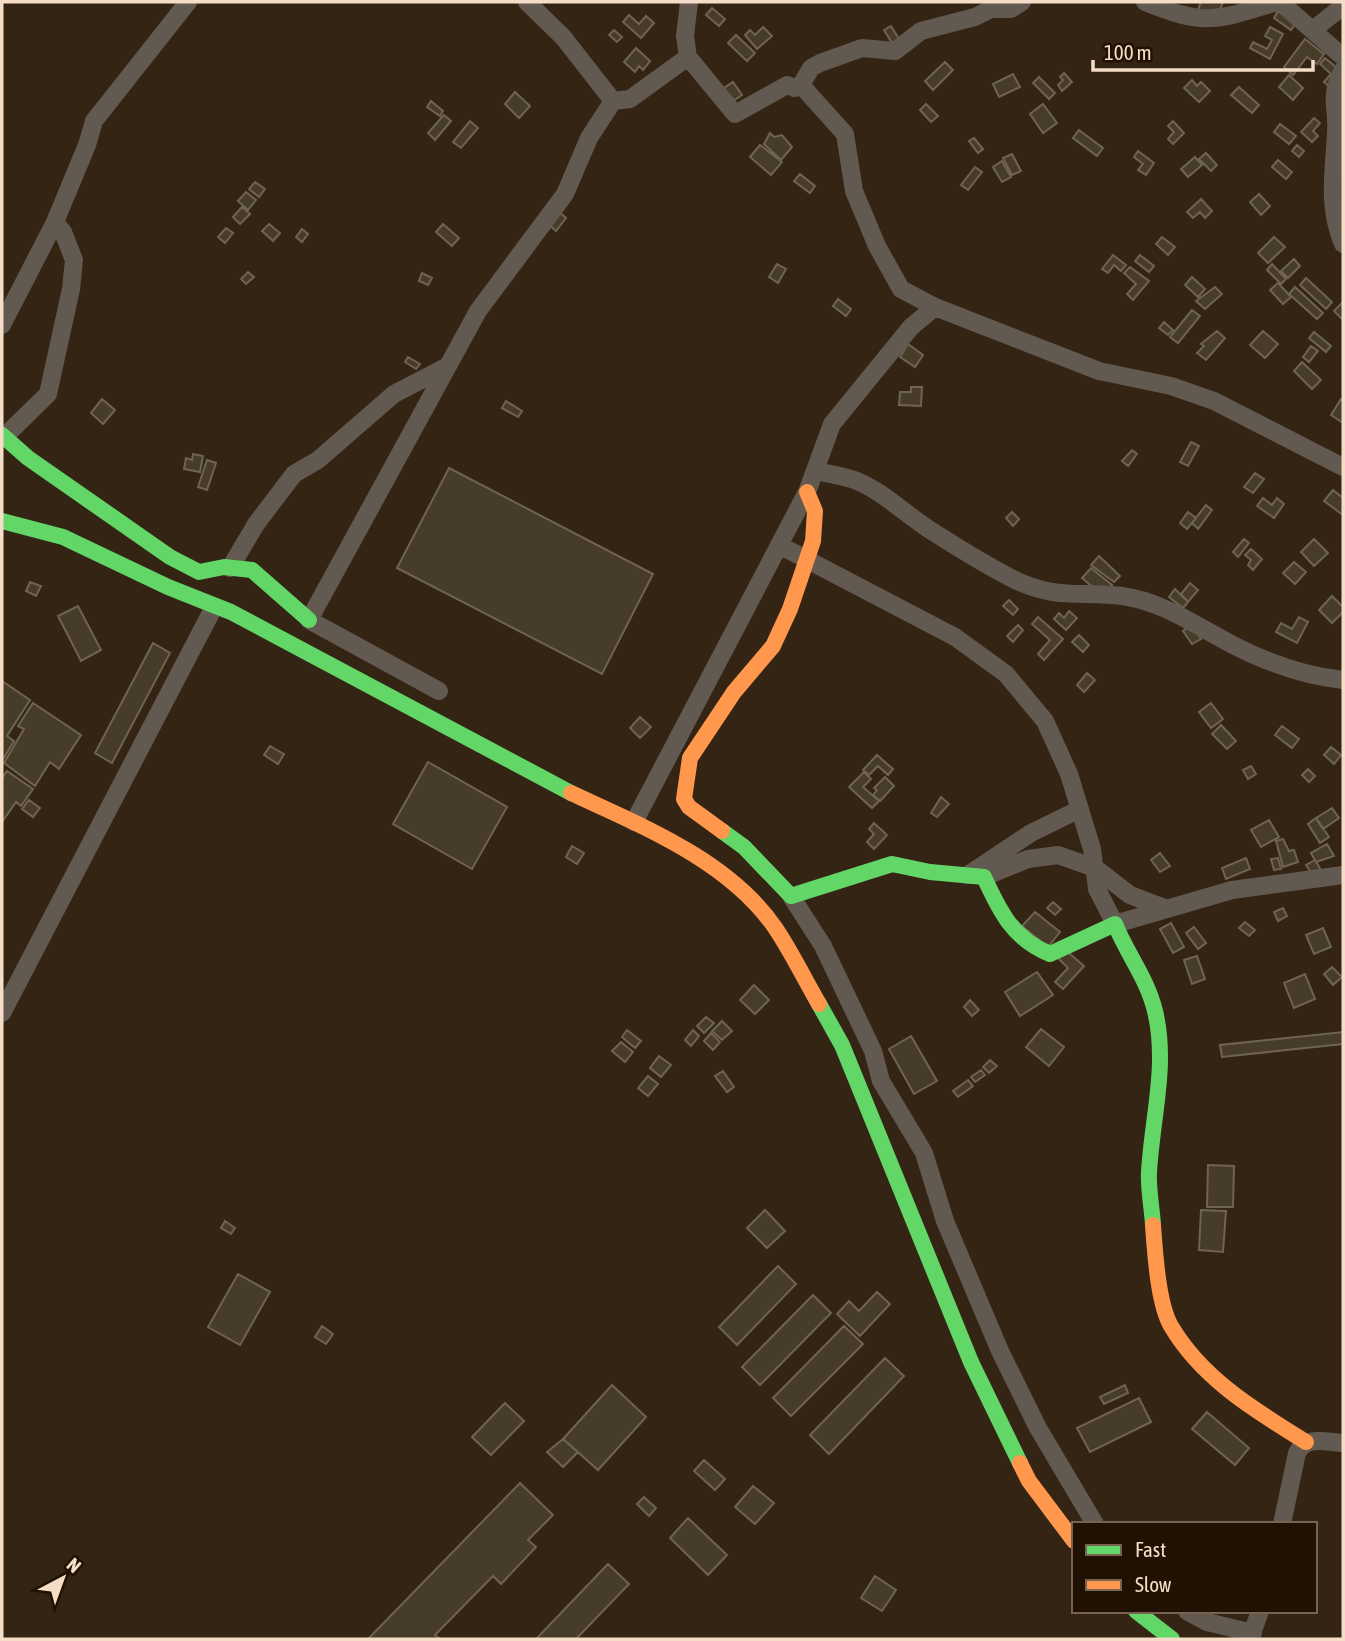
<svg xmlns="http://www.w3.org/2000/svg" width="1345" height="1641" font-family="'Asap Condensed',sans-serif">
<style>
.building{fill:#473c2a;stroke:#6f6352;stroke-width:2}
.lines{fill:none;stroke-linecap:round;stroke-linejoin:round}
.street{stroke:#625950;stroke-width:18}
.fast{stroke:#63d668;stroke-width:16}
.slow{stroke:#ff974d;stroke-width:16}
</style>
<rect width="100%" height="100%" fill="#342413"/>
<path class="building" d="M1201,2H1223L1217,18L1198,10Z
M712,8L725,19L719,26L706,15Z
M1278,11L1296,23L1291,30L1274,18Z
M629,15L639,24L646,16L654,23L641,38L623,22Z
M891,26L899,39L892,43L884,30Z
M763,27L772,36L757,49L745,35L750,30L755,35Z
M1270,27L1283,34L1270,59L1250,48L1253,42L1267,49L1272,40L1265,36Z
M614,30L622,37L617,42L609,35Z
M736,35L755,53L747,61L728,43Z
M1305,39L1324,54L1317,64L1307,57L1293,75L1284,67Z
M636,48L650,61L643,70L639,66L635,72L624,62Z
M1325,58L1343,73L1331,88L1324,82L1331,74L1320,64Z
M945,62L953,70L933,90L925,81Z
M1064,73L1072,82L1062,91L1058,85L1063,80L1060,77Z
M1013,74L1020,87L999,97L993,84Z
M1289,75L1303,88L1293,100L1279,87Z
M1039,77L1055,93L1049,99L1033,83Z
M1192,80L1197,86L1201,82L1210,91L1199,102L1184,88Z
M733,82L742,95L730,103L721,90Z
M1239,87L1259,105L1252,113L1231,95Z
M515,92L530,106L519,118L505,104Z
M431,101L443,111L440,116L427,107Z
M926,104L938,116L931,122L920,110Z
M1043,104L1057,123L1043,133L1030,114Z
M444,115L451,121L435,140L428,133Z
M1314,118L1320,123L1313,131L1318,136L1312,142L1301,132Z
M470,121L478,128L461,148L453,142Z
M1173,121L1184,133L1173,144L1168,139L1174,132L1168,126Z
M1280,124L1296,136L1289,144L1274,132Z
M1079,130L1103,148L1097,156L1073,138Z
M770,133L774,137L782,135L792,147L781,160L764,144Z
M974,138L983,149L978,153L969,141Z
M760,145L782,162L771,175L750,157Z
M1297,145L1304,151L1299,157L1292,151Z
M1138,151L1154,163L1146,175L1138,170L1143,164L1134,157Z
M1206,153L1217,165L1211,171L1199,159Z
M1012,154L1021,171L1012,175L1003,158Z
M1195,157L1202,165L1188,177L1181,169Z
M1278,160L1292,172L1286,179L1272,167Z
M1002,161L1011,177L1002,182L993,167Z
M975,167L982,172L968,190L961,185Z
M800,174L815,186L810,193L794,181Z
M255,182L265,189L259,197L249,189Z
M246,192L256,200L248,210L238,201Z
M1259,194L1270,206L1261,215L1250,202Z
M1201,199L1212,211L1205,218L1200,212L1193,218L1187,212Z
M242,207L250,214L240,224L233,217Z
M558,211L566,218L556,231L548,224Z
M269,224L280,233L273,241L262,231Z
M443,224L459,238L452,246L436,232Z
M226,228L233,233L225,243L218,237Z
M302,229L308,234L302,242L296,237Z
M1162,237L1175,247L1168,255L1156,244Z
M1274,237L1285,247L1268,263L1258,253Z
M1113,255L1126,265L1121,271L1114,265L1108,273L1102,269Z
M1140,255L1154,266L1149,272L1135,261Z
M1294,259L1300,266L1288,278L1281,271Z
M777,264L786,269L778,283L769,277Z
M1272,264L1286,279L1281,284L1267,270Z
M1130,267L1149,281L1133,300L1127,294L1136,284L1124,273Z
M248,272L254,277L246,284L241,279Z
M422,273L432,278L428,285L419,281Z
M1192,277L1205,289L1198,297L1185,285Z
M1306,278L1332,302L1326,309L1300,285Z
M1278,283L1291,297L1283,304L1270,290Z
M1215,287L1222,294L1205,309L1196,301Z
M1295,287L1323,313L1317,319L1289,294Z
M838,299L851,309L846,316L833,306Z
M1343,302V320L1334,311Z
M1192,310L1200,316L1178,343L1170,337Z
M1164,322L1173,330L1168,335L1159,328Z
M1217,331L1225,338L1206,360L1197,353L1204,346L1201,344Z
M1263,331L1278,344L1265,358L1250,345Z
M1314,332L1331,346L1326,352L1309,338Z
M908,344L923,355L915,367L900,357Z
M1311,346L1318,351L1309,362L1303,357Z
M408,357L420,364L416,369L405,362Z
M1302,362L1321,380L1312,389L1294,371Z
M911,387H922L921,406L899,405L900,392H911Z
M102,399L115,410L103,424L91,413Z
M1341,399L1343,401V423L1331,415Z
M506,401L522,411L518,417L502,408Z
M1191,442L1199,446L1188,466L1180,462Z
M1132,450L1137,454L1128,466L1122,461Z
M193,454L203,456L200,472L184,469L186,458L192,460Z
M207,460L216,463L207,490L198,487Z
M449,468L653,574L602,674L397,568Z
M1255,473L1264,479L1253,493L1244,487Z
M1333,490L1343,498V515L1324,501Z
M1263,498L1272,505L1277,498L1284,504L1274,518L1257,506Z
M1206,505L1212,510L1198,529L1192,523Z
M1012,512L1019,519L1013,526L1006,518Z
M1188,512L1196,518L1187,529L1180,523Z
M1244,539L1249,543L1238,557L1233,552Z
M1314,539L1328,553L1314,566L1301,552Z
M1251,549L1262,559L1253,570L1248,565L1251,560L1245,555Z
M1099,556L1120,576L1114,582L1091,565Z
M1294,562L1306,572L1295,584L1283,573Z
M1091,568L1112,585L1103,596L1082,578Z
M30,582L41,586L36,596L26,591Z
M1190,583L1198,590L1188,602L1181,594Z
M1175,589L1188,602L1183,608L1169,597Z
M1332,596L1343,607V612L1332,623L1319,610Z
M1009,600L1018,609L1013,615L1003,606Z
M78,606L101,650L81,661L58,616Z
M1069,611L1077,618L1066,630L1054,619L1059,613L1064,618Z
M1038,617L1063,639L1044,660L1038,654L1050,640L1032,624Z
M1299,617L1308,622L1297,643L1276,632L1281,623L1292,629Z
M1018,625L1023,630L1013,642L1007,636Z
M1191,625L1201,639L1192,644L1183,631Z
M1079,635L1089,645L1083,652L1072,642Z
M153,643L170,653L112,763L95,753Z
M1087,673L1095,680L1084,692L1077,685Z
M2,681L30,700L7,736L14,741L2,761Z
M33,703L81,735L59,769L50,762L35,786L4,763L24,729L18,726Z
M1211,703L1223,719L1211,728L1199,712Z
M640,717L651,727L640,738L630,728Z
M1221,725L1236,741L1227,749L1212,734Z
M1282,726L1299,739L1292,748L1275,735Z
M270,746L284,754L278,764L264,755Z
M1331,747L1341,755L1334,764L1324,755Z
M877,755L893,769L888,775L878,766L869,775L863,770Z
M428,762L507,807L472,869L393,824Z
M1251,766L1256,774L1248,779L1243,770Z
M1308,769L1315,776L1309,782L1302,775Z
M7,771L33,789L21,806L16,802L2,822V778Z
M864,772L871,779L863,787L879,801L872,808L849,787Z
M885,777L894,786L880,801L873,795L877,790L874,788Z
M941,797L949,804L937,817L931,813Z
M29,800L40,808L33,817L22,809Z
M1332,808L1339,818L1323,829L1316,818Z
M1316,818L1329,837L1320,843L1308,824Z
M1269,820L1279,837L1261,847L1251,830Z
M874,823L887,835L874,849L867,842L874,834L869,829Z
M1283,839L1289,851L1294,850L1298,862L1283,867L1276,841Z
M1327,844L1334,856L1316,862L1311,853Z
M572,846L584,853L577,864L566,857Z
M1160,853L1170,866L1160,872L1151,860Z
M1246,858L1250,869L1226,879L1222,868Z
M1278,858L1281,869L1274,870L1271,859Z
M1315,860L1322,872L1314,877L1306,865Z
M1053,902L1061,909L1055,915L1047,908Z
M1283,908L1287,916L1278,921L1274,912Z
M1035,912L1060,932L1048,947L1022,926Z
M1245,922L1255,930L1249,936L1239,928Z
M1171,923L1184,947L1173,953L1160,929Z
M1194,927L1206,943L1198,949L1186,933Z
M1323,928L1331,947L1314,954L1306,935Z
M1062,947L1084,966L1063,989L1055,982L1068,968L1055,955Z
M1197,956L1205,979L1192,984L1184,960Z
M1332,967L1342,977L1333,985L1324,974Z
M1037,972L1053,995L1020,1016L1005,992Z
M1305,974L1315,999L1294,1008L1284,983Z
M754,985L769,1000L755,1014L740,1000Z
M970,1000L979,1010L972,1016L964,1007Z
M706,1017L714,1023L704,1033L697,1026Z
M722,1021L732,1031L722,1040L712,1031Z
M1041,1029L1064,1047L1049,1066L1026,1047Z
M627,1030L641,1041L635,1048L622,1037Z
M693,1030L699,1036L691,1046L685,1040Z
M1343,1032V1044L1222,1057L1220,1045Z
M711,1033L720,1042L713,1050L704,1041Z
M911,1036L937,1081L914,1094L889,1049Z
M621,1042L633,1052L625,1062L612,1051Z
M659,1056L671,1065L661,1077L650,1068Z
M990,1060L997,1066L989,1073L983,1067Z
M981,1070L985,1075L975,1082L971,1077Z
M723,1071L734,1087L727,1092L715,1076Z
M648,1076L658,1084L648,1096L638,1088Z
M968,1080L973,1086L958,1097L953,1091Z
M1208,1165L1234,1166L1233,1207H1207Z
M765,1210L785,1231L767,1248L747,1228Z
M1201,1210L1226,1211L1223,1252L1199,1250Z
M225,1221L235,1228L231,1234L221,1228Z
M778,1266L796,1284L737,1345L719,1327Z
M238,1274L270,1292L240,1345L208,1327Z
M877,1292L890,1304L860,1336L837,1314L849,1301L859,1311Z
M813,1295L831,1313L760,1385L742,1367Z
M322,1326L333,1334L326,1344L315,1337Z
M844,1326L863,1344L791,1416L773,1398Z
M885,1358L904,1376L829,1454L810,1435Z
M612,1385L646,1417L598,1470L563,1439Z
M1125,1385L1128,1393L1104,1404L1100,1397Z
M1139,1398L1151,1422L1090,1452L1077,1428Z
M505,1403L524,1421L491,1455L472,1437Z
M1207,1412L1249,1448L1235,1465L1192,1429Z
M563,1439L578,1452L563,1467L547,1452Z
M704,1460L725,1479L715,1490L694,1471Z
M520,1483L553,1515L528,1540L536,1547L501,1584L493,1576L435,1635L440,1639H368Z
M753,1486L774,1503L755,1524L735,1507Z
M644,1497L656,1508L649,1516L637,1504Z
M688,1518L727,1555L708,1575L670,1538Z
M608,1564L629,1584L576,1639H536Z
M875,1576L896,1590L882,1611L861,1598Z"/>
<g class="lines">
<path class="street" d="M527,2L563,37L613,101L630,99L688,57L685,36L689,2
M1145,2C1206,27 1217,20 1277,2
M1280,2L1343,57
M1314,29L1343,6
M688,57L735,114L787,85L795,88L801,85L811,68L820,63L862,48L895,51L921,31L975,17L991,9H1011L1022,2
M1343,70C1328,100 1338,104 1336,133C1334,172 1327,206 1343,244
M801,85L845,134L854,191L877,246L901,289L935,307L1099,371L1171,386L1214,401L1343,467
M2,325L55,222L87,145L94,121L188,2
M2,439L48,394L71,289L74,260L63,232L55,222
M815,471C829,474 844,476 857,481C883,492 903,512 927,528C955,546 984,564 1013,579C1055,600 1080,591 1122,596C1162,601 1198,627 1233,645C1268,663 1304,676 1343,680
M779,545L955,637L1006,674L1045,721L1069,774L1092,849L1097,889L1115,924L1232,890L1343,875
M230,568L256,524L294,474L318,460L394,394L446,367
M439,691L309,620L478,311L565,194L589,138L613,101
M634,822L807,492L832,424L911,327L935,307
M968,875L1031,833L1080,809
M984,877L1028,859L1058,855L1095,868L1130,895L1167,909
M791,896L823,946L873,1051L881,1081L924,1153L945,1221L1000,1351L1038,1428L1095,1524
M2,1013L214,607
M1282,1524L1297,1453C1306,1435 1326,1442 1343,1443
M1187,1611L1207,1622L1253,1633
M1250,1639L1260,1611"/>
<path class="fast" d="M2,435L28,458L170,557L199,572L224,567L252,570L309,620
M2,521L63,537L168,587L231,612L571,793
M722,831L744,847L791,896L892,864L930,872L984,877C1000,912 1013,939 1050,954L1115,924C1127,954 1147,978 1155,1011C1168,1065 1152,1118 1149,1172C1148,1189 1152,1208 1153,1225
M819,1004L842,1045L971,1362L1020,1463
M1136,1611L1172,1639"/>
<path class="slow" d="M571,793C642,826 730,861 776,929C792,953 805,980 819,1004
M722,831L689,807L684,799L690,758L734,692L773,646L790,609L813,541L815,511L807,492
M1153,1225C1155,1252 1158,1304 1171,1326C1202,1379 1256,1411 1306,1442
M1020,1463L1029,1481L1074,1541"/>
</g>
<rect width="1345" height="1641" fill="none" stroke="#f5ddc8" stroke-width="7"/>
<rect x="1072" y="1522" width="245" height="91" fill="#211102" stroke="#766351" stroke-width="2"/>
<rect x="1086" y="1545" width="35" height="10" fill="#63d668" stroke="#766351" stroke-width="2"/>
<text x="1135" y="1557" font-size="21" fill="#f5ddc8">Fast</text>
<rect x="1086" y="1580" width="35" height="10" fill="#ff974d" stroke="#766351" stroke-width="2"/>
<text x="1135" y="1592" font-size="21" fill="#f5ddc8">Slow</text>
<g transform="translate(63 1578) rotate(41)" stroke="#211102" stroke-width="5" paint-order="stroke">
<path d="M0-5L12 26L0 18L-12 26Z" fill="#f5ddc8"/>
<text y="-10" font-size="19" font-weight="bold" text-anchor="middle" fill="#f5ddc8">N</text>
</g>
<path d="M1093 60v10h220v-10" fill="none" stroke="#f5ddc8" stroke-width="3.5"/>
<text x="1104" y="60" font-size="21" fill="#f5ddc8" stroke="#211102" stroke-width="5" paint-order="stroke">100 m</text>
</svg>
